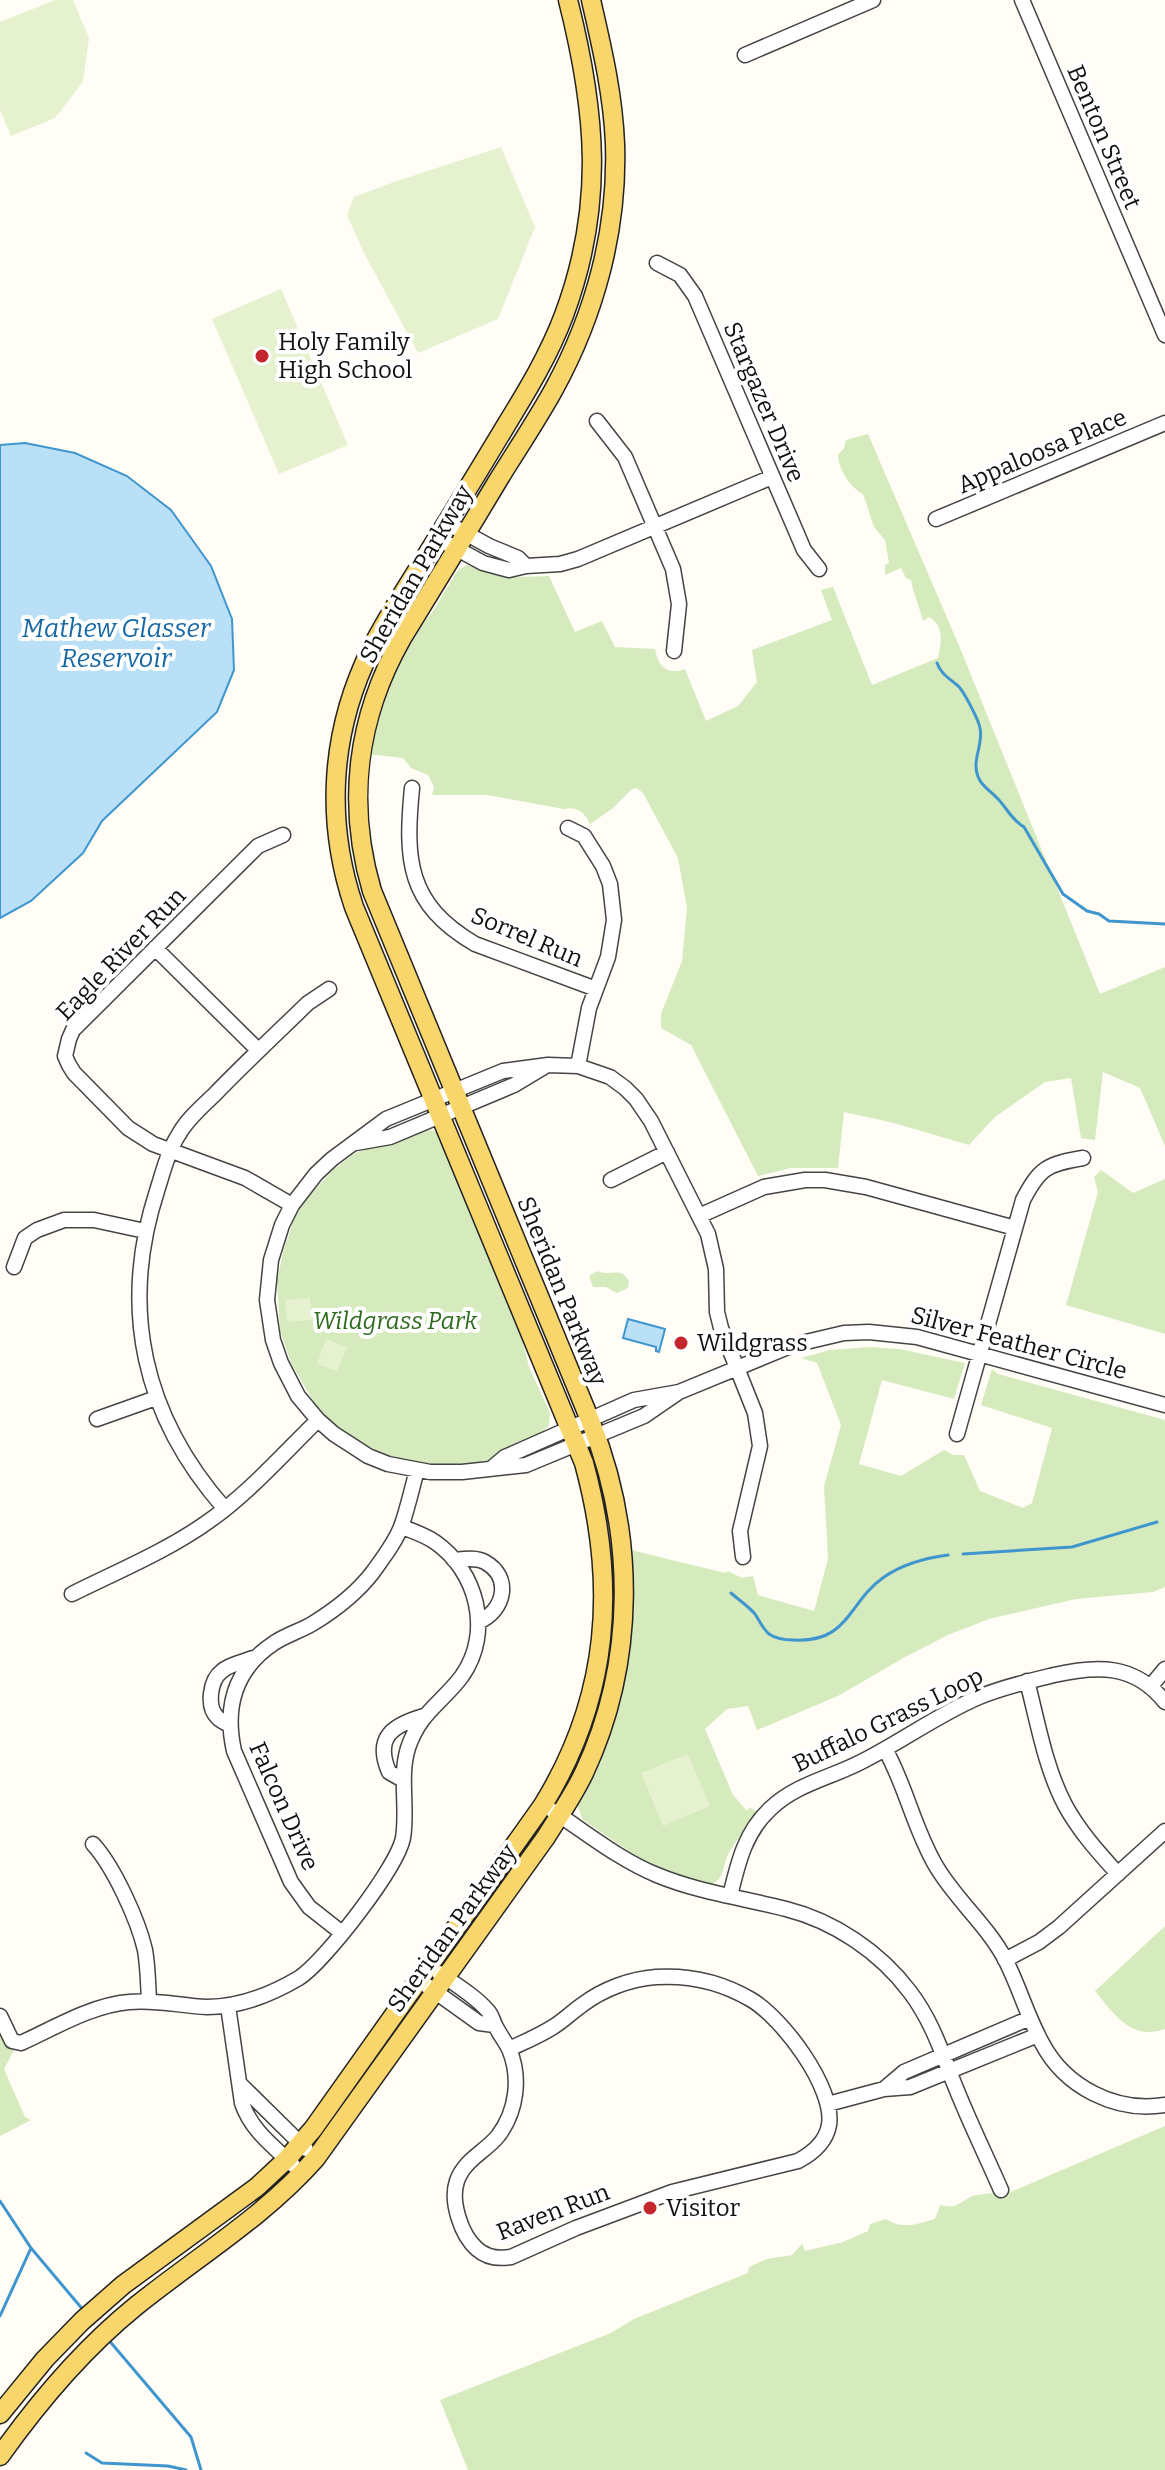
<svg xmlns="http://www.w3.org/2000/svg" width="1165" height="2470" font-family="Bitter,serif">
<style>
.green{fill:#d5ebbd}
.pitch{fill:#e6f2cf}
.water{fill:#b9e0f7;stroke:#3f96cf;stroke-width:2}
.lines{fill:none;stroke-linecap:round;stroke-linejoin:round}
.stream{stroke:#3f96cf;stroke-width:3}
.minor-casing{stroke:#444;stroke-width:17}
.major-casing{stroke:#222;stroke-width:21}
.minor{stroke:#fff;stroke-width:14}
.major{stroke:#f9d66b;stroke-width:18}
.poi-dot{fill:#c4262e;stroke:#fff;stroke-width:3}
.labels{text-anchor:middle;stroke-width:8;stroke-linejoin:round;paint-order:stroke}
.street-label{font-size:24px;fill:#111;stroke:#fff}
.poi-label{font-size:24px;fill:#111;stroke:#fff;text-anchor:start}
.park-label{font-size:24px;font-style:italic;fill:#2f6b1f;stroke:#fff}
.water-label{font-size:26px;font-style:italic;fill:#1768a6;stroke:#fff}
</style>
<rect width="100%" height="100%" fill="#fffdf5"/>
<path class="green" d="M868,434L960,648L1100,994L1165,967V1146L1140,1088L1103,1072L1095,1140L1081,1138L1071,1078L1045,1082L995,1117L969,1145L894,1123L844,1112L838,1168H791L758,1176L691,1045L661,1028V1014L682,961L687,908L678,858L643,793L637,788L632,789L613,808L590,824C585,813 577,806 564,809L487,795H432L434,787L428,775L411,768L403,758L367,754L378,709L404,649L433,611L458,570L467,565L518,577L549,576L575,632L602,621L615,647L655,649C658,666 667,676 685,669L706,721L738,706L757,682L752,650L832,620L821,590L833,587L872,685L938,658C941,643 945,626 929,617L923,621C920,607 913,594 911,580L906,578L901,568L885,575V565L889,563L885,540L874,527L863,494C849,486 839,470 838,455L844,448L846,440Z
M425,1130L434,1131L439,1134L519,1326L529,1367L550,1413L549,1425L542,1432L516,1443L488,1460L460,1465H438L408,1461L390,1456L366,1445L334,1426L314,1406L312,1399L291,1363L280,1330L277,1281L284,1248L292,1226L291,1222L306,1196L310,1195L333,1170L355,1153Z
M1101,1170L1133,1193L1165,1179V1334L1066,1305L1098,1192L1094,1177Z
M597,1271C611,1277 620,1266 629,1281L628,1288L617,1293L606,1287H593L589,1276Z
M870,1347L899,1349L965,1363L954,1399L882,1380L859,1464L901,1476L944,1450L953,1455H964L980,1491L1023,1508L1032,1503L1052,1428L981,1405L992,1369L998,1374L1165,1420V1587L1153,1592L1076,1599L989,1619L948,1635L905,1657L838,1696L757,1730L748,1706L727,1709L705,1729L733,1795L747,1811L750,1807L758,1814C749,1826 737,1838 730,1851C722,1863 726,1878 712,1884C691,1879 671,1875 652,1865C628,1852 605,1834 583,1820L578,1807V1801L595,1771L605,1744L616,1711L627,1658L633,1589L631,1550L725,1573L728,1571L742,1578L753,1576L758,1595L814,1611L828,1559L824,1486L841,1425L817,1363L801,1358L830,1350Z
M1165,1926V2029C1131,2041 1114,2014 1095,1991Z
M0,2016L18,2043L4,2069L25,2117L31,2120L0,2136Z
M1165,2126V2470H468L440,2400L611,2333L634,2319L748,2273L749,2267L767,2259L792,2255L802,2244L805,2251L843,2242L868,2231L870,2224L886,2219C902,2230 917,2224 935,2219L940,2205C956,2209 958,2204 970,2197C976,2194 989,2194 996,2192L999,2197Z"/>
<path class="pitch" d="M55,0H73L89,38L83,82L55,118L11,136L0,110V22Z
M501,147L535,227L498,319L418,353L364,253L347,215L354,197L394,182Z
M281,289L348,445L279,474L212,319Z
M310,1298L312,1320L287,1322L285,1300Z
M326,1339L347,1347L337,1371L317,1364Z
M688,1754L710,1806L663,1826L641,1773Z"/>
<path class="water" d="M25,443L75,453L127,476L171,510L211,566L232,619L234,670L217,712L102,821L83,853L31,901L0,918V445Z
M628,1319L665,1329L659,1352L656,1351V1347L623,1338Z"/>
<g class="lines">
<path class="stream" d="M937,663C941,674 949,678 957,685C963,689 979,721 980,728C983,740 976,754 976,765C976,784 988,788 999,800C1008,810 1012,820 1024,827L1063,894L1087,911L1099,914L1109,921L1165,924
M963,1554L1072,1547L1157,1522
M731,1593C739,1600 748,1606 755,1614C759,1620 763,1629 769,1634C775,1638 785,1640 793,1640C850,1643 847,1603 884,1577C903,1564 925,1558 948,1555
M0,2201L31,2248L0,2316
M31,2248L84,2311
M107,2338L191,2437L201,2470
M86,2453L102,2463L168,2466L186,2470"/>
<defs>
<path id="minor" d="M1022,0L1165,335
M745,55L873,0
M657,263L680,275L695,296L804,550L819,569
M597,421L625,457L673,569L679,604L674,651
M936,519L1165,423
M447,523L489,546L518,558L526,566
M437,538L483,563L509,570L526,566L560,564L578,559L772,477
M412,788C405,860 407,904 475,944L596,989
M568,828L584,836L603,866L610,884L614,920L608,957L589,1008L578,1066
M283,835L258,846L73,1030L69,1039L65,1056L69,1065L74,1073L128,1128L153,1144L245,1178L292,1205
M155,948L258,1050
M356,1143L390,1137L514,1085L544,1067
M611,1180L667,1152
M699,1216L764,1187L805,1180H825L866,1187L1015,1228
M14,1267L25,1238L37,1230L64,1220H94L145,1231
M679,1392L644,1416L526,1465L462,1472H430L388,1464L368,1456L334,1434L318,1420L298,1396L281,1363L273,1340L267,1300L271,1260L282,1225L292,1205L316,1174L332,1159L386,1119L503,1071L548,1065L578,1066L610,1077L625,1088L636,1099L651,1121L708,1234L716,1269L717,1312L721,1328L755,1413L760,1446L740,1531L743,1557
M97,1419L156,1398
M957,1434L1023,1200C1040,1167 1048,1164 1083,1158
M493,1467L505,1457L634,1400L679,1392L793,1345L844,1333L869,1332L917,1337L1165,1405
M225,1509C143,1416 119,1308 157,1191C163,1172 168,1151 179,1134C188,1118 203,1106 216,1093C246,1062 277,1033 308,1003L329,989
M454,1560C464,1559 476,1557 485,1562C512,1577 505,1611 478,1622
M72,1594C118,1571 167,1551 209,1521C249,1493 283,1454 318,1420
M1027,1681C1038,1723 1045,1767 1065,1805C1079,1831 1099,1853 1118,1874
M1150,1687L1165,1669
M229,1725C226,1723 221,1721 218,1718C206,1707 210,1680 222,1671C230,1664 243,1662 253,1658
M885,1749C906,1786 914,1829 936,1866C956,1900 987,1925 1005,1959C1019,1986 1027,2016 1042,2043C1065,2087 1116,2113 1165,2105
M403,1780L389,1772C374,1737 393,1725 424,1716
M553,1811C587,1833 620,1860 657,1875C698,1892 743,1898 786,1909C834,1921 880,1952 910,1992C929,2017 939,2044 950,2073C965,2113 984,2151 1001,2190
M93,1844C114,1867 138,1920 145,1950C148,1967 148,1984 149,2000
M730,1896C738,1863 745,1832 770,1809C796,1784 830,1778 861,1762C901,1742 937,1715 979,1697C1003,1687 1029,1681 1054,1675C1097,1665 1135,1664 1165,1702
M342,1933L309,1907L291,1882L234,1751C224,1706 235,1669 274,1643C286,1635 300,1631 312,1624C335,1610 357,1593 373,1572C383,1558 397,1540 402,1524C408,1507 412,1488 417,1470
M1005,1960L1039,1942L1059,1927L1165,1831
M439,1973C455,1984 475,1996 488,2011C492,2015 493,2022 496,2027C500,2035 505,2041 509,2049C521,2077 517,2111 498,2136C485,2152 464,2160 457,2181C450,2201 461,2235 477,2249C487,2258 499,2259 511,2257L576,2228L672,2192L798,2161C813,2153 826,2142 829,2125C835,2088 782,2017 750,1999C721,1982 690,1975 656,1977C630,1979 603,1989 582,2005C572,2012 563,2021 553,2027C539,2036 524,2042 509,2049
M419,1980L479,2023L494,2025
M228,2006L242,2103C251,2130 273,2146 293,2165
M0,2016L12,2041L21,2043C54,2028 92,2005 129,2002C155,1999 181,2006 207,2007C239,2007 272,1994 299,1978C325,1961 397,1868 403,1838C408,1808 399,1777 408,1748C420,1712 442,1703 462,1676C493,1632 477,1571 435,1542C425,1535 413,1531 402,1527
M241,2085L306,2149
M884,2089L904,2072L1030,2018
M828,2104L884,2089L910,2087L1038,2035"/>
<path id="major" d="M0,2414L45,2359L82,2321L123,2285L257,2187L287,2159L313,2129L543,1805C610,1696 617,1584 584,1463L354,907C325,821 330,732 371,649C386,619 405,590 423,561C451,516 478,472 505,427C527,391 549,355 564,315C605,205 596,111 568,0
M0,2456C39,2401 83,2349 136,2306C197,2257 264,2217 316,2158L546,1837C559,1816 573,1796 584,1773C636,1662 636,1534 590,1420L372,891C346,803 357,717 402,638C434,586 466,534 497,482C516,451 537,420 554,389C595,314 618,229 615,144C613,94 602,48 591,0"/>
</defs>
<use href="#minor" class="minor-casing"/>
<use href="#major" class="major-casing"/>
<use href="#minor" class="minor"/>
<use href="#major" class="major"/>
</g>
<g class="poi-dot">
<circle cx="262" cy="356" r="8"/>
<circle cx="681" cy="1343" r="8"/>
<circle cx="650" cy="2208" r="8"/>
</g>
<g class="labels">
<g class="street-label">
<text transform="translate(1104 137) rotate(67)" y="8">Benton Street</text>
<text transform="translate(764 402) rotate(67)" y="8">Stargazer Drive</text>
<text transform="translate(1042 451) rotate(-23)" y="8">Appaloosa Place</text>
<text transform="translate(416 574) rotate(-60)" y="8">Sheridan Parkway</text>
<text transform="translate(527 937) rotate(23)" y="8">Sorrel Run</text>
<text transform="translate(121 954) rotate(-46)" y="8">Eagle River Run</text>
<text transform="translate(562 1291) rotate(68)" y="8">Sheridan Parkway</text>
<text transform="translate(1019 1343) rotate(15)" y="8">Silver Feather Circle</text>
<text transform="translate(888 1720) rotate(-26)" y="8">Buffalo Grass Loop</text>
<text transform="translate(284 1806) rotate(66)" y="8">Falcon Drive</text>
<text transform="translate(452 1928) rotate(-54)" y="8">Sheridan Parkway</text>
<text transform="translate(553 2212) rotate(-21)" y="8">Raven Run</text>
</g>
<g class="poi-label">
<text x="278" y="350">Holy Family<tspan x="278" dy="28">High School</tspan></text>
<text x="697" y="1351">Wildgrass</text>
<text x="666" y="2216">Visitor</text>
</g>
<g class="park-label">
<text x="395" y="1329">Wildgrass Park</text>
</g>
<g class="water-label">
<text x="116" y="637">Mathew Glasser<tspan x="116" dy="30">Reservoir</tspan></text>
</g>
</g>
</svg>
